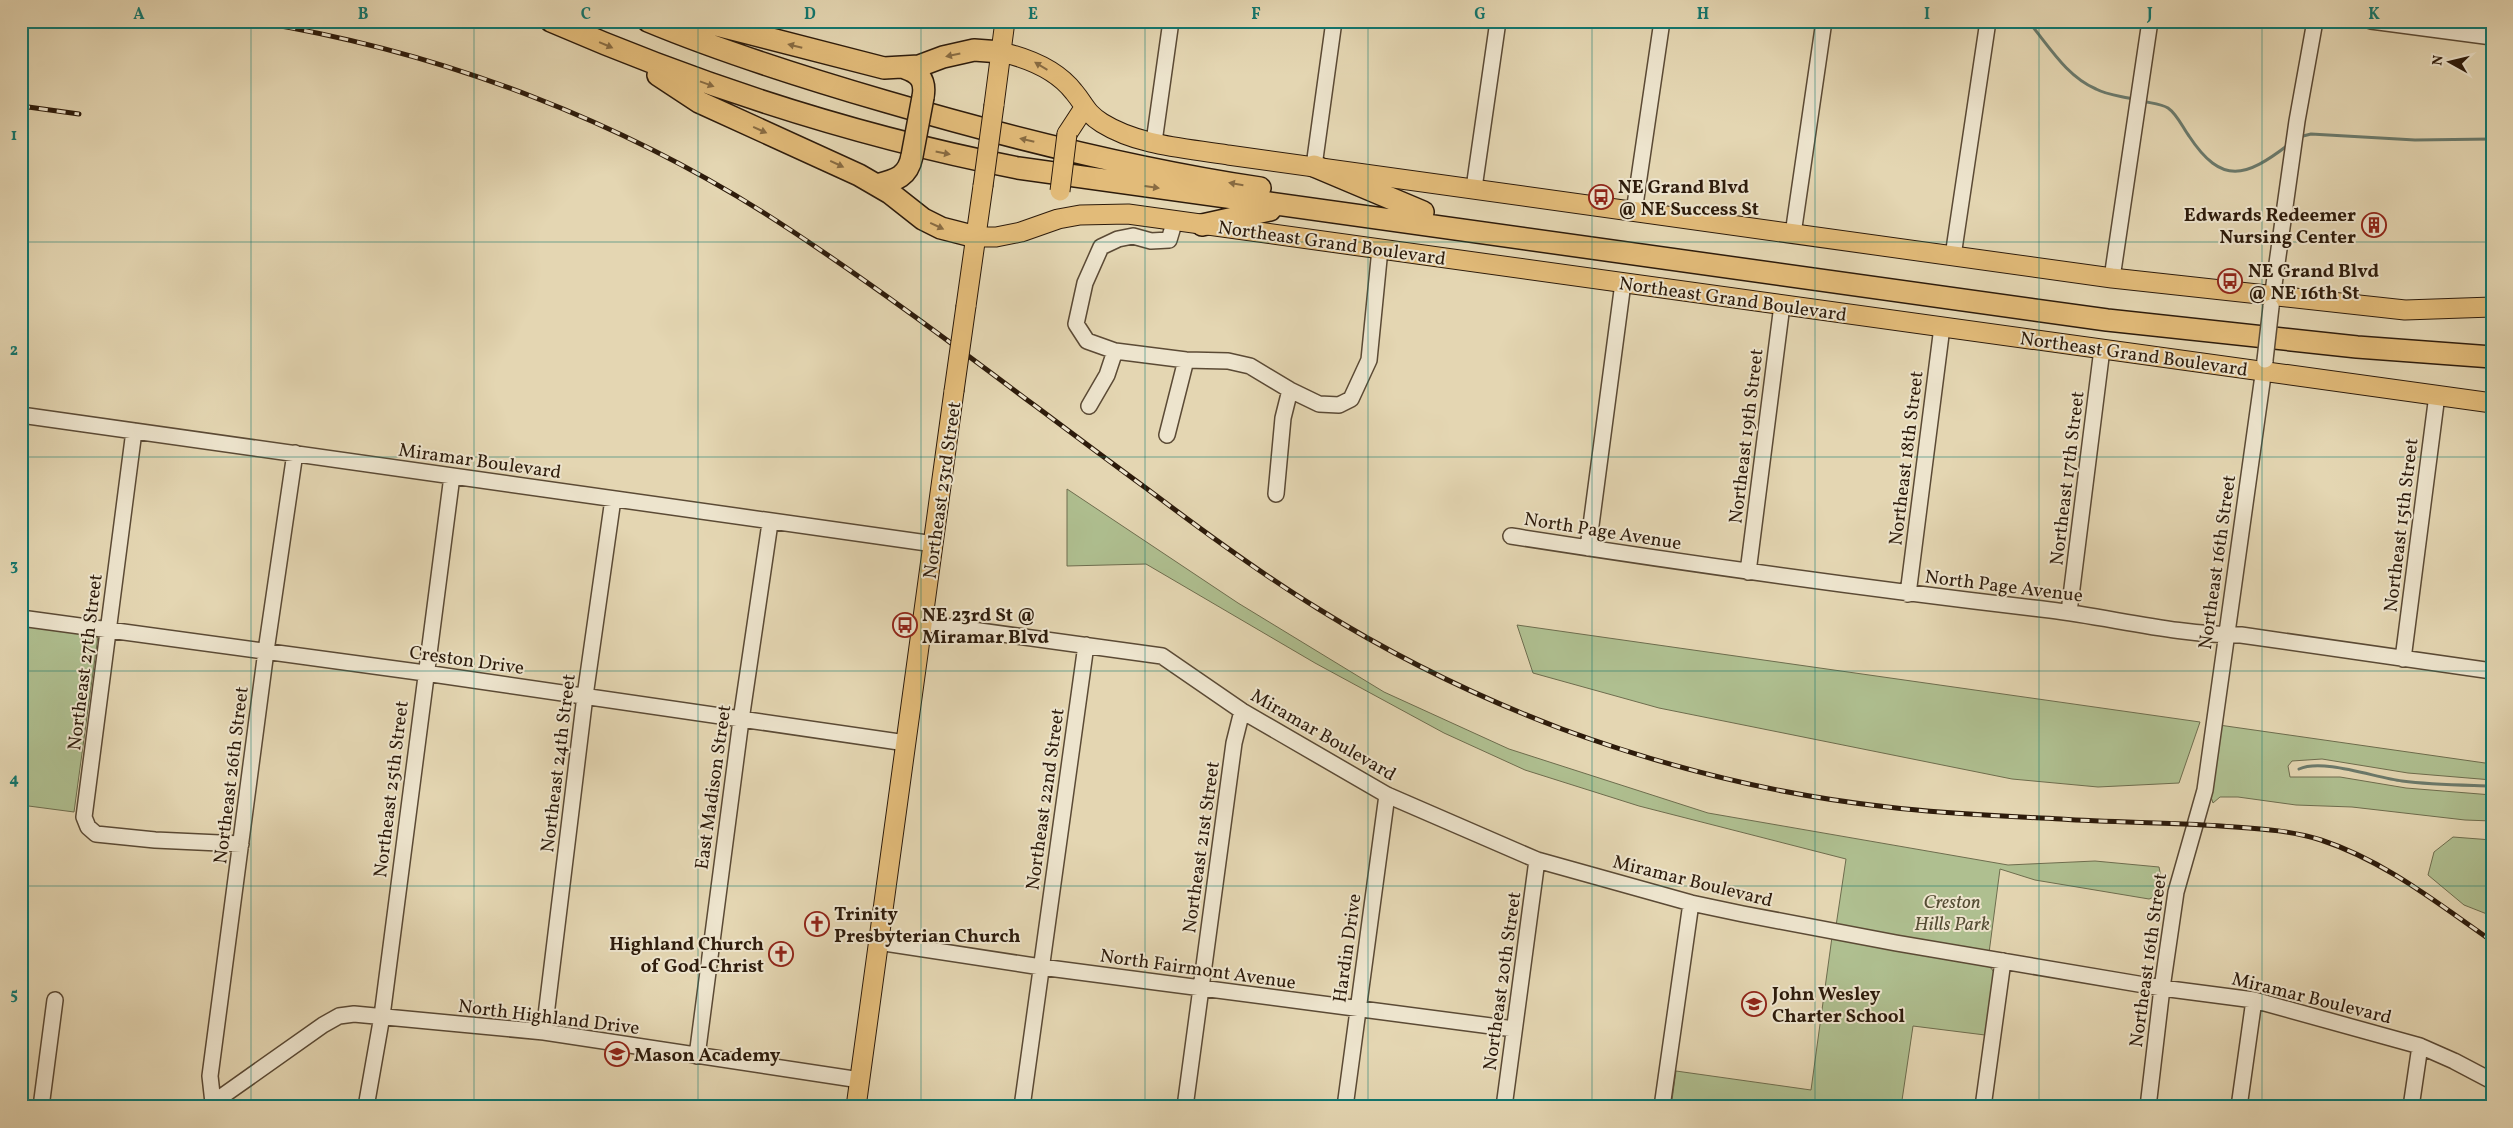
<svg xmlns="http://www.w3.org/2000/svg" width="2513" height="1128" font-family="Vollkorn,serif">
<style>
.green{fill:#afbf90;stroke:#6e6d4e}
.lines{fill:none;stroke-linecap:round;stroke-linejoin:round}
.stream{stroke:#6b7a6c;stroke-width:3}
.minor-casing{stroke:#5b4a35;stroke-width:18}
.major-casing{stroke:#2d1b0b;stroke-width:21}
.highway-casing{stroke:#2d1b0b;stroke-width:24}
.minor{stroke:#ede4cd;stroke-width:15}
.major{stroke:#e2bb79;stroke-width:19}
.highway{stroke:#e2bb79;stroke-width:21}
.rail-casing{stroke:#2d1b0b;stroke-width:5}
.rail{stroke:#ede4cd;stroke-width:3;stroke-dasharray:9;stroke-linecap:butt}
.minor-bridge-casing{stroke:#5b4a35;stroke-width:18;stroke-linecap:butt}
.major-bridge-casing{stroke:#2d1b0b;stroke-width:21;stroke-linecap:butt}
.highway-bridge-casing{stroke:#2d1b0b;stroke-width:24;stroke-linecap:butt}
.minor-bridge{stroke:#ede4cd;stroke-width:15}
.major-bridge{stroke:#e2bb79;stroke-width:19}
.highway-bridge{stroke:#e2bb79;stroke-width:21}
.oneway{fill:#886b42}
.grid{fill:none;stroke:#0f766e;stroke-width:1;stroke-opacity:0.55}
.labels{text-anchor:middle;stroke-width:4;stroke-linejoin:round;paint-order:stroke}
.poi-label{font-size:19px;font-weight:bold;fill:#2d1b0b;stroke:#ede4cd;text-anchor:start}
.street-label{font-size:19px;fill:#2d1b0b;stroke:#ede4cd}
.park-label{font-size:19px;font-style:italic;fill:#544c33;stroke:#ede4cd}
.neatline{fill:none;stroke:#0f766e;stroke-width:2}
.grid-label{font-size:16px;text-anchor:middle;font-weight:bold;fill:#0f766e}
</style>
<rect width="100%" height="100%" fill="#e4d6b2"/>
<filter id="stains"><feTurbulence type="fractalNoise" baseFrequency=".004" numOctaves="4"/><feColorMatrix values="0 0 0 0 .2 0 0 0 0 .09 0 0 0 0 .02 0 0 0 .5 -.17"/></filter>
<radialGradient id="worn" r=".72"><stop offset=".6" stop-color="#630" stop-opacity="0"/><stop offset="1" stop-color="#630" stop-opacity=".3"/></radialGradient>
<path class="green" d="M1067,489L1238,603L1384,692L1509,749L1708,813L2008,865L2095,861L2159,867L2162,882L2160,895L2149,899L2035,880L2000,869L1989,953L1836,926L1846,859L1639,806L1525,770L1444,733L1315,663L1146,564L1067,566Z
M1517,625L2200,722L2179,783L2098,787L2012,779L1659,708L1533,673Z
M21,626L98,636L74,812L21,805Z
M2219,725L2492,764V780L2408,773L2322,759L2292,761L2288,766L2290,777H2340L2406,788L2492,795V821L2465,820L2352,807L2296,805L2238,797H2220L2213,803L2210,794Z
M2453,837L2492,840V916L2464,905L2428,875L2434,852Z
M1832,937L1990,967L1994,972L1985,1035L1913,1026L1901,1107H1671L1676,1071L1811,1090Z"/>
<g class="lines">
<path class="stream" d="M2023,21H2028C2049,46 2066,76 2096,89C2107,95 2121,96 2133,99
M2142,101C2150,103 2162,104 2168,108C2177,114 2183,128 2189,136C2222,186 2246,177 2288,145
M2299,137L2311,134L2415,140L2492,139
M2299,769C2323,758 2376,778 2402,781C2432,785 2462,785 2492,786"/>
<defs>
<path id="minor" d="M2371,21L2492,37
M1154,142L1171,21
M1314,166L1334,21
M1474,188L1498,21
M1634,212L1662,21
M1175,220L1169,240L1151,241L1133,236L1118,239L1101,247L1085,283L1076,324L1087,341L1115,351L1186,360L1228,361L1250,366L1290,390L1319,404L1339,405L1351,399L1369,360L1380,249
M1793,234L1824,21
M1953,256L1988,21
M2112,278L2150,21
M2271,306L2297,121L2315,21
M1089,406L1107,375L1115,351
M21,415L934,544
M134,431L84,817L88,827L96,834L155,840L241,844
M1167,435L1186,360
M1276,494L1283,418L1290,390
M1511,536C1690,564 1870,589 2050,610C2114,618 2177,635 2241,635L2492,671
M1588,548L1623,283
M1748,572L1782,305
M1908,594L1942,327
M2069,612L2102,349
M21,618L425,673L906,743
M922,623L1162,656L1242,711L1387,795L1537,860L1691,903L1743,914L1896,943L2162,988L2254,1000L2420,1046L2454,1061L2492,1081
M2403,659L2437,395
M878,942L1041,967L1514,1029
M544,1032L585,696L613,499
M697,1056L741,720L770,523
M213,1103L210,1076L266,651L295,453
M41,1107L55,1000
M207,1107L323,1025L339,1016L354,1014L544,1032L860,1080
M366,1107L382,1016L452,476
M1022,1107L1086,645
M1185,1107L1234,743L1242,711
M1345,1107L1387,795
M1504,1107L1537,860
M1662,1107L1691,903
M1983,1107L2003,961
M2148,1107L2162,988L2176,892L2205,790L2265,361
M2239,1107L2254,1000
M2411,1107L2420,1046"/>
<path id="major" d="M1001,52C1027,58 1057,70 1074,92C1085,105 1086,113 1102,123C1139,146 1186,148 1228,155L2112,278L2405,310L2492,307
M994,105L1005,21
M1067,134L1084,108
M976,237H996L1021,232L1058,219L1080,215L1128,214L2492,403
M966,306L983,186
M856,1107L954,391"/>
<path id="highway" d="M551,21C703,87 855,136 1018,168L2107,320L2357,347L2492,357
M648,21C725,53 805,78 884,101C1007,137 1133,169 1260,188
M701,21L884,68L919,66L943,57L974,50L1001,52
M905,68C920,73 926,81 923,97
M658,75L699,102L859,175L890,193L923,219L941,228L976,237
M1314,166L1423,212
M877,185C896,180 908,177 912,156
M1202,225L1270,210"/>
</defs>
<use href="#minor" class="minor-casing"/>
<use href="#major" class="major-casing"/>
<use href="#highway" class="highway-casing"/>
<use href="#minor" class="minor"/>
<use href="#major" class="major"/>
<use href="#highway" class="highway"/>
<defs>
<path id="rail" d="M251,21C443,51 630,123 792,231C916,313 1033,406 1154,494C1207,534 1260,573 1317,608C1394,656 1477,697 1562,729C1666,767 1777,795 1888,807C1945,814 2004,816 2061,819C2119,823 2178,822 2235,827C2264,829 2293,831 2321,840C2385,861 2437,903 2492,941
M21,106L79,114"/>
</defs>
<use href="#rail" class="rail-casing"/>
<use href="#rail" class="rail"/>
<defs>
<path id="minor-bridge" d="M2265,360L2271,307"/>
<path id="major-bridge" d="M983,186L994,105
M1060,191L1067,134
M954,391L966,306"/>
<path id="highway-bridge" d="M912,156L923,97"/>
</defs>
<use href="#minor-bridge" class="minor-bridge-casing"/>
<use href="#major-bridge" class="major-bridge-casing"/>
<use href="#highway-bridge" class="highway-bridge-casing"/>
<use href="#minor-bridge" class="minor-bridge"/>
<use href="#major-bridge" class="major-bridge"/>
<use href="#highway-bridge" class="highway-bridge"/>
</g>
<defs><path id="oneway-solid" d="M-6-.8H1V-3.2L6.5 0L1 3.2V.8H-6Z" transform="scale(1.25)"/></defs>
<g class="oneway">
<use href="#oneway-solid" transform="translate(606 45) rotate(23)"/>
<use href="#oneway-solid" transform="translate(795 46) rotate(-166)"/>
<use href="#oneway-solid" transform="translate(953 55) rotate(168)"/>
<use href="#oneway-solid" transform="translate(1041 66) rotate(-149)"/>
<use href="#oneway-solid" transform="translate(707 84) rotate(20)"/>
<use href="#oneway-solid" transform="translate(760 130) rotate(24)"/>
<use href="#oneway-solid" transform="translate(1027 140) rotate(-167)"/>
<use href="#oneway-solid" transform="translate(943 153) rotate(11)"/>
<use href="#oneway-solid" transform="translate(837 164) rotate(25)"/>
<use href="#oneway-solid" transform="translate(1236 184) rotate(-170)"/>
<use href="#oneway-solid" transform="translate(1152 187) rotate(8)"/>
<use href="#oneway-solid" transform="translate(937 226) rotate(25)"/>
</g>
<path class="grid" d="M251,21V1107M474,21V1107M698,21V1107M921,21V1107M1145,21V1107M1368,21V1107M1592,21V1107M1815,21V1107M2039,21V1107M2262,21V1107M21,242H2492M21,457H2492M21,671H2492M21,886H2492"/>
<defs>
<symbol id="bus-ring" viewBox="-11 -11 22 22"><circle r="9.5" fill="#ede4cd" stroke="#8f2418" stroke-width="1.5"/><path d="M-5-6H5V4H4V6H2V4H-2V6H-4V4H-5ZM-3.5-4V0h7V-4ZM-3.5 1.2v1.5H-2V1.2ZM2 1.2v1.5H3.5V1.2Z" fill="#8f2418"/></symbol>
<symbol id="building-ring" viewBox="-11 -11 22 22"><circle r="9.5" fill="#ede4cd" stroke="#8f2418" stroke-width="1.5"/><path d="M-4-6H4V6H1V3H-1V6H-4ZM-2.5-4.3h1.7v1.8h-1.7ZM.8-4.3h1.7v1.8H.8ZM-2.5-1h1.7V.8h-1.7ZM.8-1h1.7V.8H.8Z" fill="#8f2418"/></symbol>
<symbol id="church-ring" viewBox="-11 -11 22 22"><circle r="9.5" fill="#ede4cd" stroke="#8f2418" stroke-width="1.5"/><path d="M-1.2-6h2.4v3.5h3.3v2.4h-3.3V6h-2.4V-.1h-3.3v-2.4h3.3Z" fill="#8f2418"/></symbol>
<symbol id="school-ring" viewBox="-11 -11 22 22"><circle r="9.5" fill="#ede4cd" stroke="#8f2418" stroke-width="1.5"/><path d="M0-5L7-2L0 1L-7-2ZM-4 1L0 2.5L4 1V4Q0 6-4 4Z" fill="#8f2418"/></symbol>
</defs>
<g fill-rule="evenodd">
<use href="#bus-ring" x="1587" y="183" width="28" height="28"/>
<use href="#building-ring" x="2360" y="211" width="28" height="28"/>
<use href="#bus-ring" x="2216" y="267" width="28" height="28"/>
<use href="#bus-ring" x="891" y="611" width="28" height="28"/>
<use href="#church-ring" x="803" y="910" width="28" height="28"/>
<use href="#church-ring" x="767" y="940" width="28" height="28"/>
<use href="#school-ring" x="1740" y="990" width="28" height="28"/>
<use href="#school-ring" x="603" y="1040" width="28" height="28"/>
</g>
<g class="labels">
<g class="poi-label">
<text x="1618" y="193">NE Grand Blvd<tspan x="1618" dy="22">@ NE Success St</tspan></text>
<text x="2356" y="221" text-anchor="end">Edwards Redeemer<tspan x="2356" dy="22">Nursing Center</tspan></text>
<text x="2248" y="277">NE Grand Blvd<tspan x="2248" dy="22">@ NE 16th St</tspan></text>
<text x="922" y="621">NE 23rd St @<tspan x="922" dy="22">Miramar Blvd</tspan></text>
<text x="834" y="920">Trinity<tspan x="834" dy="22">Presbyterian Church</tspan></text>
<text x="764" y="950" text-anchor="end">Highland Church<tspan x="764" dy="22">of God-Christ</tspan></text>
<text x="1772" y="1000">John Wesley<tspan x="1772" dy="22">Charter School</tspan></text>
<text x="634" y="1061">Mason Academy</text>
</g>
<g class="street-label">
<text transform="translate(1332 242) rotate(8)" y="7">Northeast Grand Boulevard</text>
<text transform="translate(1733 298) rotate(8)" y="7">Northeast Grand Boulevard</text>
<text transform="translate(2134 353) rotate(8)" y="7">Northeast Grand Boulevard</text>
<text transform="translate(1745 436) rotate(-83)" y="7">Northeast 19th Street</text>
<text transform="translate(1905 458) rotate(-83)" y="7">Northeast 18th Street</text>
<text transform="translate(480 460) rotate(8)" y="7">Miramar Boulevard</text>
<text transform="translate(2066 478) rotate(-83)" y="7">Northeast 17th Street</text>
<text transform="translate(941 490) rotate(-82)" y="7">Northeast 23rd Street</text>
<text transform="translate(2400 525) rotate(-83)" y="7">Northeast 15th Street</text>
<text transform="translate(1603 530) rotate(9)" y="7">North Page Avenue</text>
<text transform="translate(2216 562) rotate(-82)" y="7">Northeast 16th Street</text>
<text transform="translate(2004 585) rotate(7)" y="7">North Page Avenue</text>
<text transform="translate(467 659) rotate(8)" y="7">Creston Drive</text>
<text transform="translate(84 662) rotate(-83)" y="7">Northeast 27th Street</text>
<text transform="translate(1324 734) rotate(30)" y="7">Miramar Boulevard</text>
<text transform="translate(557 763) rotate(-83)" y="7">Northeast 24th Street</text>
<text transform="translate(230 775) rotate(-83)" y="7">Northeast 26th Street</text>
<text transform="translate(712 787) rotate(-82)" y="7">East Madison Street</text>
<text transform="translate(390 789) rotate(-83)" y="7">Northeast 25th Street</text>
<text transform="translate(1044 799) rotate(-82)" y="7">Northeast 22nd Street</text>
<text transform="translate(1200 847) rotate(-82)" y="7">Northeast 21st Street</text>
<text transform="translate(1693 880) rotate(14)" y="7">Miramar Boulevard</text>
<text transform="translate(1346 948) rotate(-82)" y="7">Hardin Drive</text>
<text transform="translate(2147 960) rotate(-82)" y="7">Northeast 16th Street</text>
<text transform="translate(1198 968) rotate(8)" y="7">North Fairmont Avenue</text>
<text transform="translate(1501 981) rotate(-82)" y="7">Northeast 20th Street</text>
<text transform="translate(2312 997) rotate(14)" y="7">Miramar Boulevard</text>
<text transform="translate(549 1016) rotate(7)" y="7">North Highland Drive</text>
</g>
<g class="park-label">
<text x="1952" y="908">Creston<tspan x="1952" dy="22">Hills Park</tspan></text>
</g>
</g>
<rect width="2513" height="1128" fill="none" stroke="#e4d6b2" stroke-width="55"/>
<g transform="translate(2450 62) rotate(278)" stroke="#ede4cd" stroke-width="4" paint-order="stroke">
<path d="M0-4L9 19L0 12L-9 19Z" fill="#2d1b0b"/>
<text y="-8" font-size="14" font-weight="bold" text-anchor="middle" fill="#2d1b0b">N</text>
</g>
<rect x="28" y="28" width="2458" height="1072" class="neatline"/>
<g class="grid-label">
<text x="139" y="19">A</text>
<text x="363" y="19">B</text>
<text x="586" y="19">C</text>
<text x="810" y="19">D</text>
<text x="1033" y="19">E</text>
<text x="1256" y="19">F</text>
<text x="1480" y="19">G</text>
<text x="1703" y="19">H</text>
<text x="1927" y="19">I</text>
<text x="2150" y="19">J</text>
<text x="2374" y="19">K</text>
<text x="14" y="140">1</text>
<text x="14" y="355">2</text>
<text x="14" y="570">3</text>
<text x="14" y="784">4</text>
<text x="14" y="999">5</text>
</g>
<rect width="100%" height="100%" filter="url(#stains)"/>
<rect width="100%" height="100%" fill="url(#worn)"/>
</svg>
